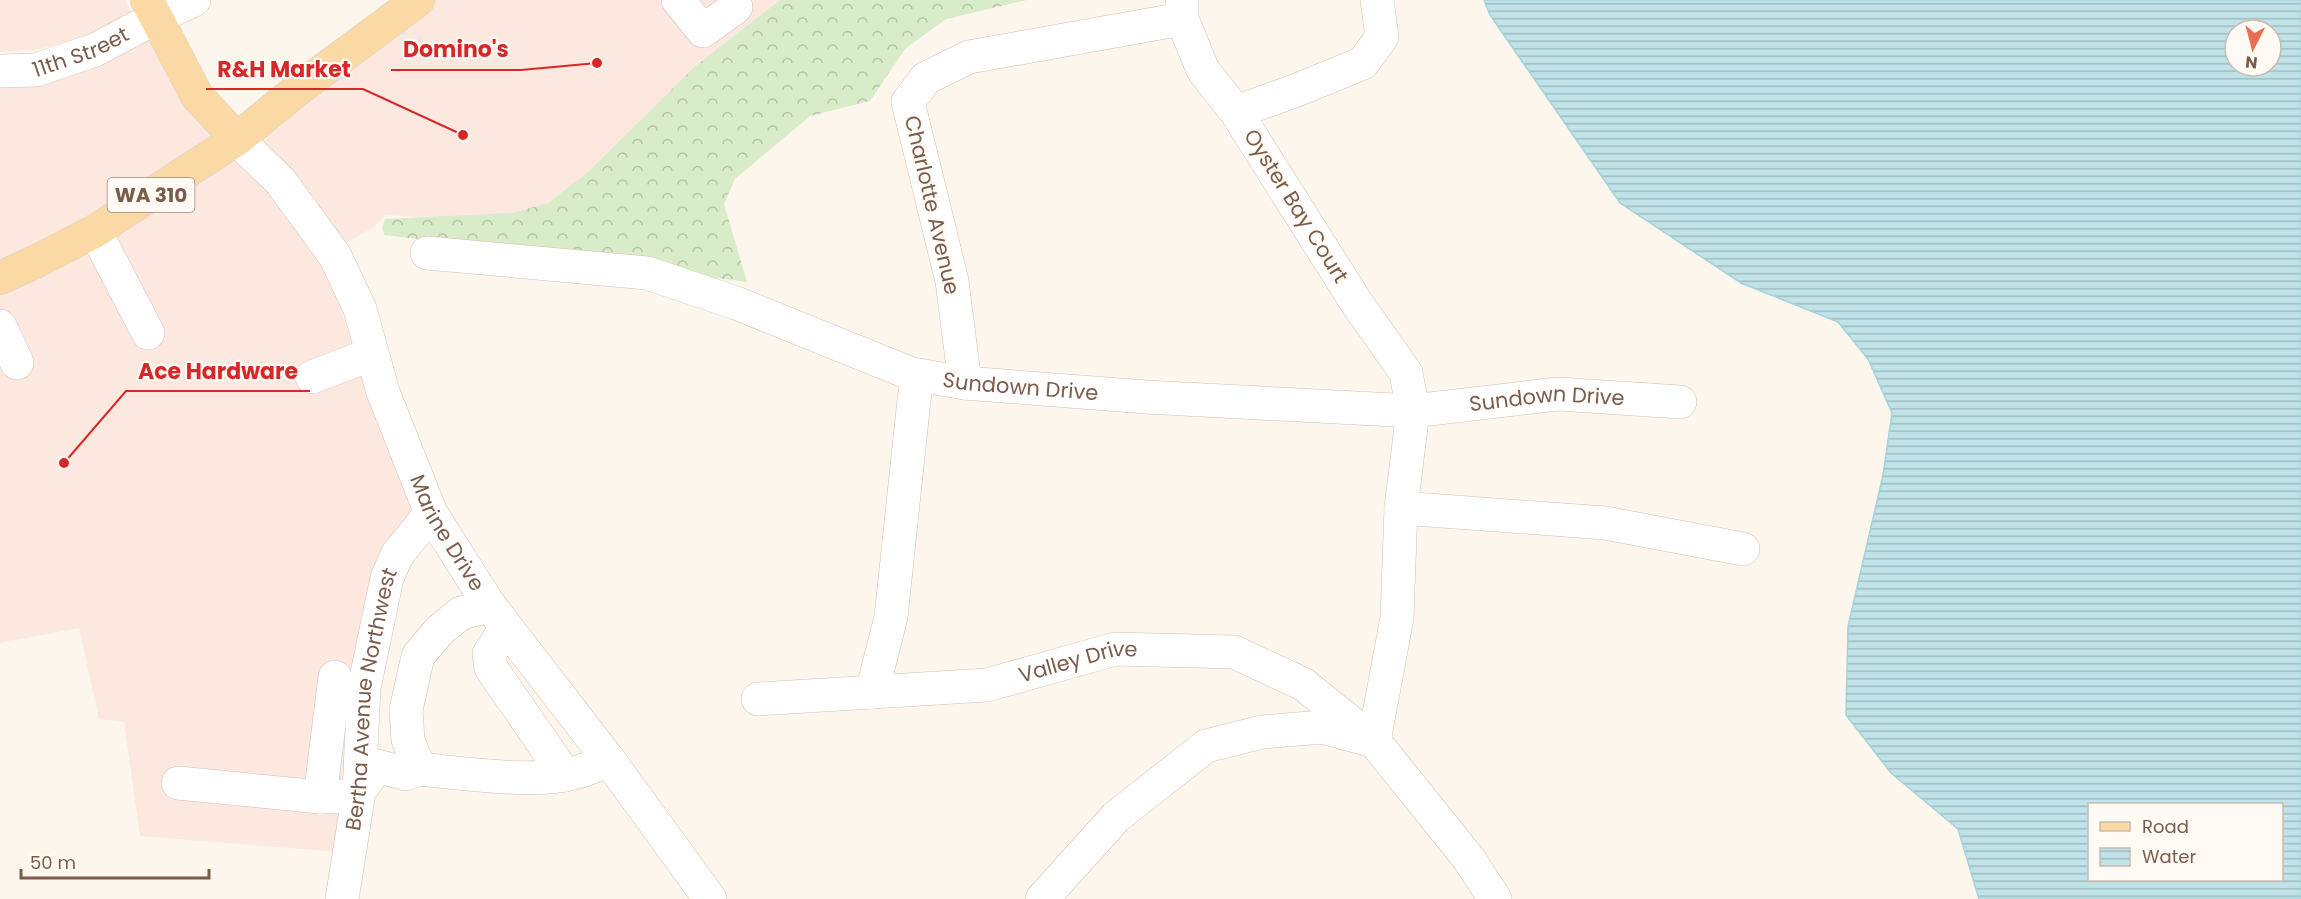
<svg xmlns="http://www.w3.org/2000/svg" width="2301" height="899" font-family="Poppins,sans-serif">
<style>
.commercial{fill:#fde8e0}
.forest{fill:url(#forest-crowns)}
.water{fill:url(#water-rules);stroke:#a5d3da;stroke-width:1.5;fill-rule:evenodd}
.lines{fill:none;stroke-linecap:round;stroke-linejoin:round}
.minor-casing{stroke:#d1beb0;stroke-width:34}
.major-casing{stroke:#dad1cd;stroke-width:34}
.minor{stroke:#fff;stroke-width:33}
.major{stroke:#fbd9a5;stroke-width:33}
.labels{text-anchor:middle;stroke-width:4.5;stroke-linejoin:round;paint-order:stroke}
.shield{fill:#fffaf3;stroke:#a28b7f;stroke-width:1.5}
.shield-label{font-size:20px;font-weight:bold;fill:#7a5c4d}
.street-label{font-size:21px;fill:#7a5c4d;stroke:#fffaf3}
.leader{fill:none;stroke:#d62828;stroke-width:2}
.callout-dot{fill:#d62828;stroke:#fffaf3;stroke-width:2}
.callout-label{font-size:22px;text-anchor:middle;font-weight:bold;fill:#d62828;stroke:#fffaf3;stroke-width:4.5;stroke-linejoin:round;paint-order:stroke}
</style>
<defs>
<pattern id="forest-crowns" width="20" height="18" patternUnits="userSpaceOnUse" patternTransform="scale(1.5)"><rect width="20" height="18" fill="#d8ecc9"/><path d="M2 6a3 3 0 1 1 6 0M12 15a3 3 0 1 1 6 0" fill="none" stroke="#b4c2a5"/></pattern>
<pattern id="water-rules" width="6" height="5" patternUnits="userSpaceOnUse" patternTransform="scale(1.5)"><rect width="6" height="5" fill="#bfe3e8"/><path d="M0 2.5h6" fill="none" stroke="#a0bbbe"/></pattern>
</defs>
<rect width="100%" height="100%" fill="#fdf6ec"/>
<path class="commercial" d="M0,0H126L133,17L100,33L40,49L0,52Z
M433,0H780L693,68L589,171L548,203L512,213L433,218L385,215L374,227L340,247L251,137Z
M142,30L215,142L0,268V76Z
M238,148L327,270L412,512L339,852L140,836L124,722L99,719L79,628L0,643V282Z"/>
<path class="forest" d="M780,0H1027L946,19L905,49L870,101L810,116L735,179L724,204L747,282L385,235L382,228L385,219L512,213L548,203L589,171L693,68Z"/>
<path class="water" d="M1484,0H2301V899H1979L1958,829L1891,773L1846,715L1848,626L1883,475L1892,413L1868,359L1838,322L1741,283L1620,203L1490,15ZM2235,30H2271V66H2235ZM2090,804H2282V880H2090Z"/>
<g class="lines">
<defs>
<g id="minor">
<path d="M678,0L703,31L736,7"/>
<path id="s1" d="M0,71L36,70L95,50L155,18L194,0"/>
<path d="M1236,112L1297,90L1363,63L1382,37L1377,0"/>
<path id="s2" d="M237,139L281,182L335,256L360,309L383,392L431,513L490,606L609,760L710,899"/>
<path d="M95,231L148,333"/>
<path id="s3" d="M427,253L647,273L736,303L912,374L965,383L1146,397L1413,411L1558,394L1680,402"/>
<path d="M0,326L17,363"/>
<path d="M312,377L372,354"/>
<path d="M965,383L952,281L908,102L926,78L969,57L1182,19"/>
<path d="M1401,508L1605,523L1743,549"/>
<path d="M506,628L489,654L491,668L565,775"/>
<path d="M872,692L891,617L914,400L918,375"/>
<path id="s4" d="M758,699L987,685L1115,649L1234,652L1303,684L1374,741L1397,618L1401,508L1413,411L1406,373L1356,302L1236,112L1203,70L1182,19V0"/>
<path d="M419,769L408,740L406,710L418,656L439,631L461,613L490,606"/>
<path d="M178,783L320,797L344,796L359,792L377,766L406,774L419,769C461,773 534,784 574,773C586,770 597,765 609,760"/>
<path d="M320,797L335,677"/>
<path id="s5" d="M342,899L359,792L364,688L387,578L397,555L431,513"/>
<path d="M1042,899L1116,817L1206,746L1262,732L1322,727L1374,741L1469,859L1495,899"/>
</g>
<path id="major" d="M147,0L197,96L237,139
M0,278L37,261L95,231L237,139L298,89L418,0"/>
</defs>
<use href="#minor" class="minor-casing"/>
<use href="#major" class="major-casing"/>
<use href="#minor" class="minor"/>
<use href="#major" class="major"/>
</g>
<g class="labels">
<rect class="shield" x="107.5" y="178" width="87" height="34" rx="4.5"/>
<g class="shield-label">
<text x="151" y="202">WA 310</text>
</g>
<g class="street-label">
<text dy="7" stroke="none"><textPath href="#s1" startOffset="84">11th Street</textPath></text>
<text transform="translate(932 205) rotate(77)" y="7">Charlotte Avenue</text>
<text transform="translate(1296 206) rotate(58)" y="7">Oyster Bay Court</text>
<text dy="7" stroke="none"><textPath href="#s3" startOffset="614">Sundown Drive</textPath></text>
<text dy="7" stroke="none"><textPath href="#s3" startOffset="1142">Sundown Drive</textPath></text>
<text dy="7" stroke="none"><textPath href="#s2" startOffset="453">Marine Drive</textPath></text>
<text dy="7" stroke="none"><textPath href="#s4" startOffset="324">Valley Drive</textPath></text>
<text dy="7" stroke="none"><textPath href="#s5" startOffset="202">Bertha Avenue Northwest</textPath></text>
</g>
</g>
<path class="leader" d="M597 63L521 70H391M463 135L363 89H206M64 463L126 391H310"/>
<g class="callout-dot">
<circle cx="597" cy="63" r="6"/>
<circle cx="463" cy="135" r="6"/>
<circle cx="64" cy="463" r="6"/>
</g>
<g class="callout-label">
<text x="456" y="57">Domino's</text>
<text x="284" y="77">R&amp;H Market</text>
<text x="218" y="379">Ace Hardware</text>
</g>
<rect x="2088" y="803" width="195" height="78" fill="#fffaf3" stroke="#cabbb1" stroke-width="1.5"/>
<rect x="2100" y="822" width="30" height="9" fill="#fbd9a5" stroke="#cabbb1" stroke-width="1.5"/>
<text x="2142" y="833" font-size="18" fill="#7a5c4d">Road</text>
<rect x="2100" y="848" width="30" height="18" fill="url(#water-rules)" stroke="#cabbb1" stroke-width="1.5"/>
<text x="2142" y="863" font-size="18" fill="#7a5c4d">Water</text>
<g transform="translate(2253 48) rotate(186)"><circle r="28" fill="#fffaf3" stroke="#cabbb1" stroke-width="1.5"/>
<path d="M0-4.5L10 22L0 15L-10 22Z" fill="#e76f51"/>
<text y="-9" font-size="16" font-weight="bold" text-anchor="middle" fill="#7a5c4d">N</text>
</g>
<path d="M21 869v9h188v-9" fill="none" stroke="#7a5c4d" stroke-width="3"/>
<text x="30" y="869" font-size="18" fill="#7a5c4d" stroke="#fffaf3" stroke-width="4.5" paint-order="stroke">50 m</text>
</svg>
